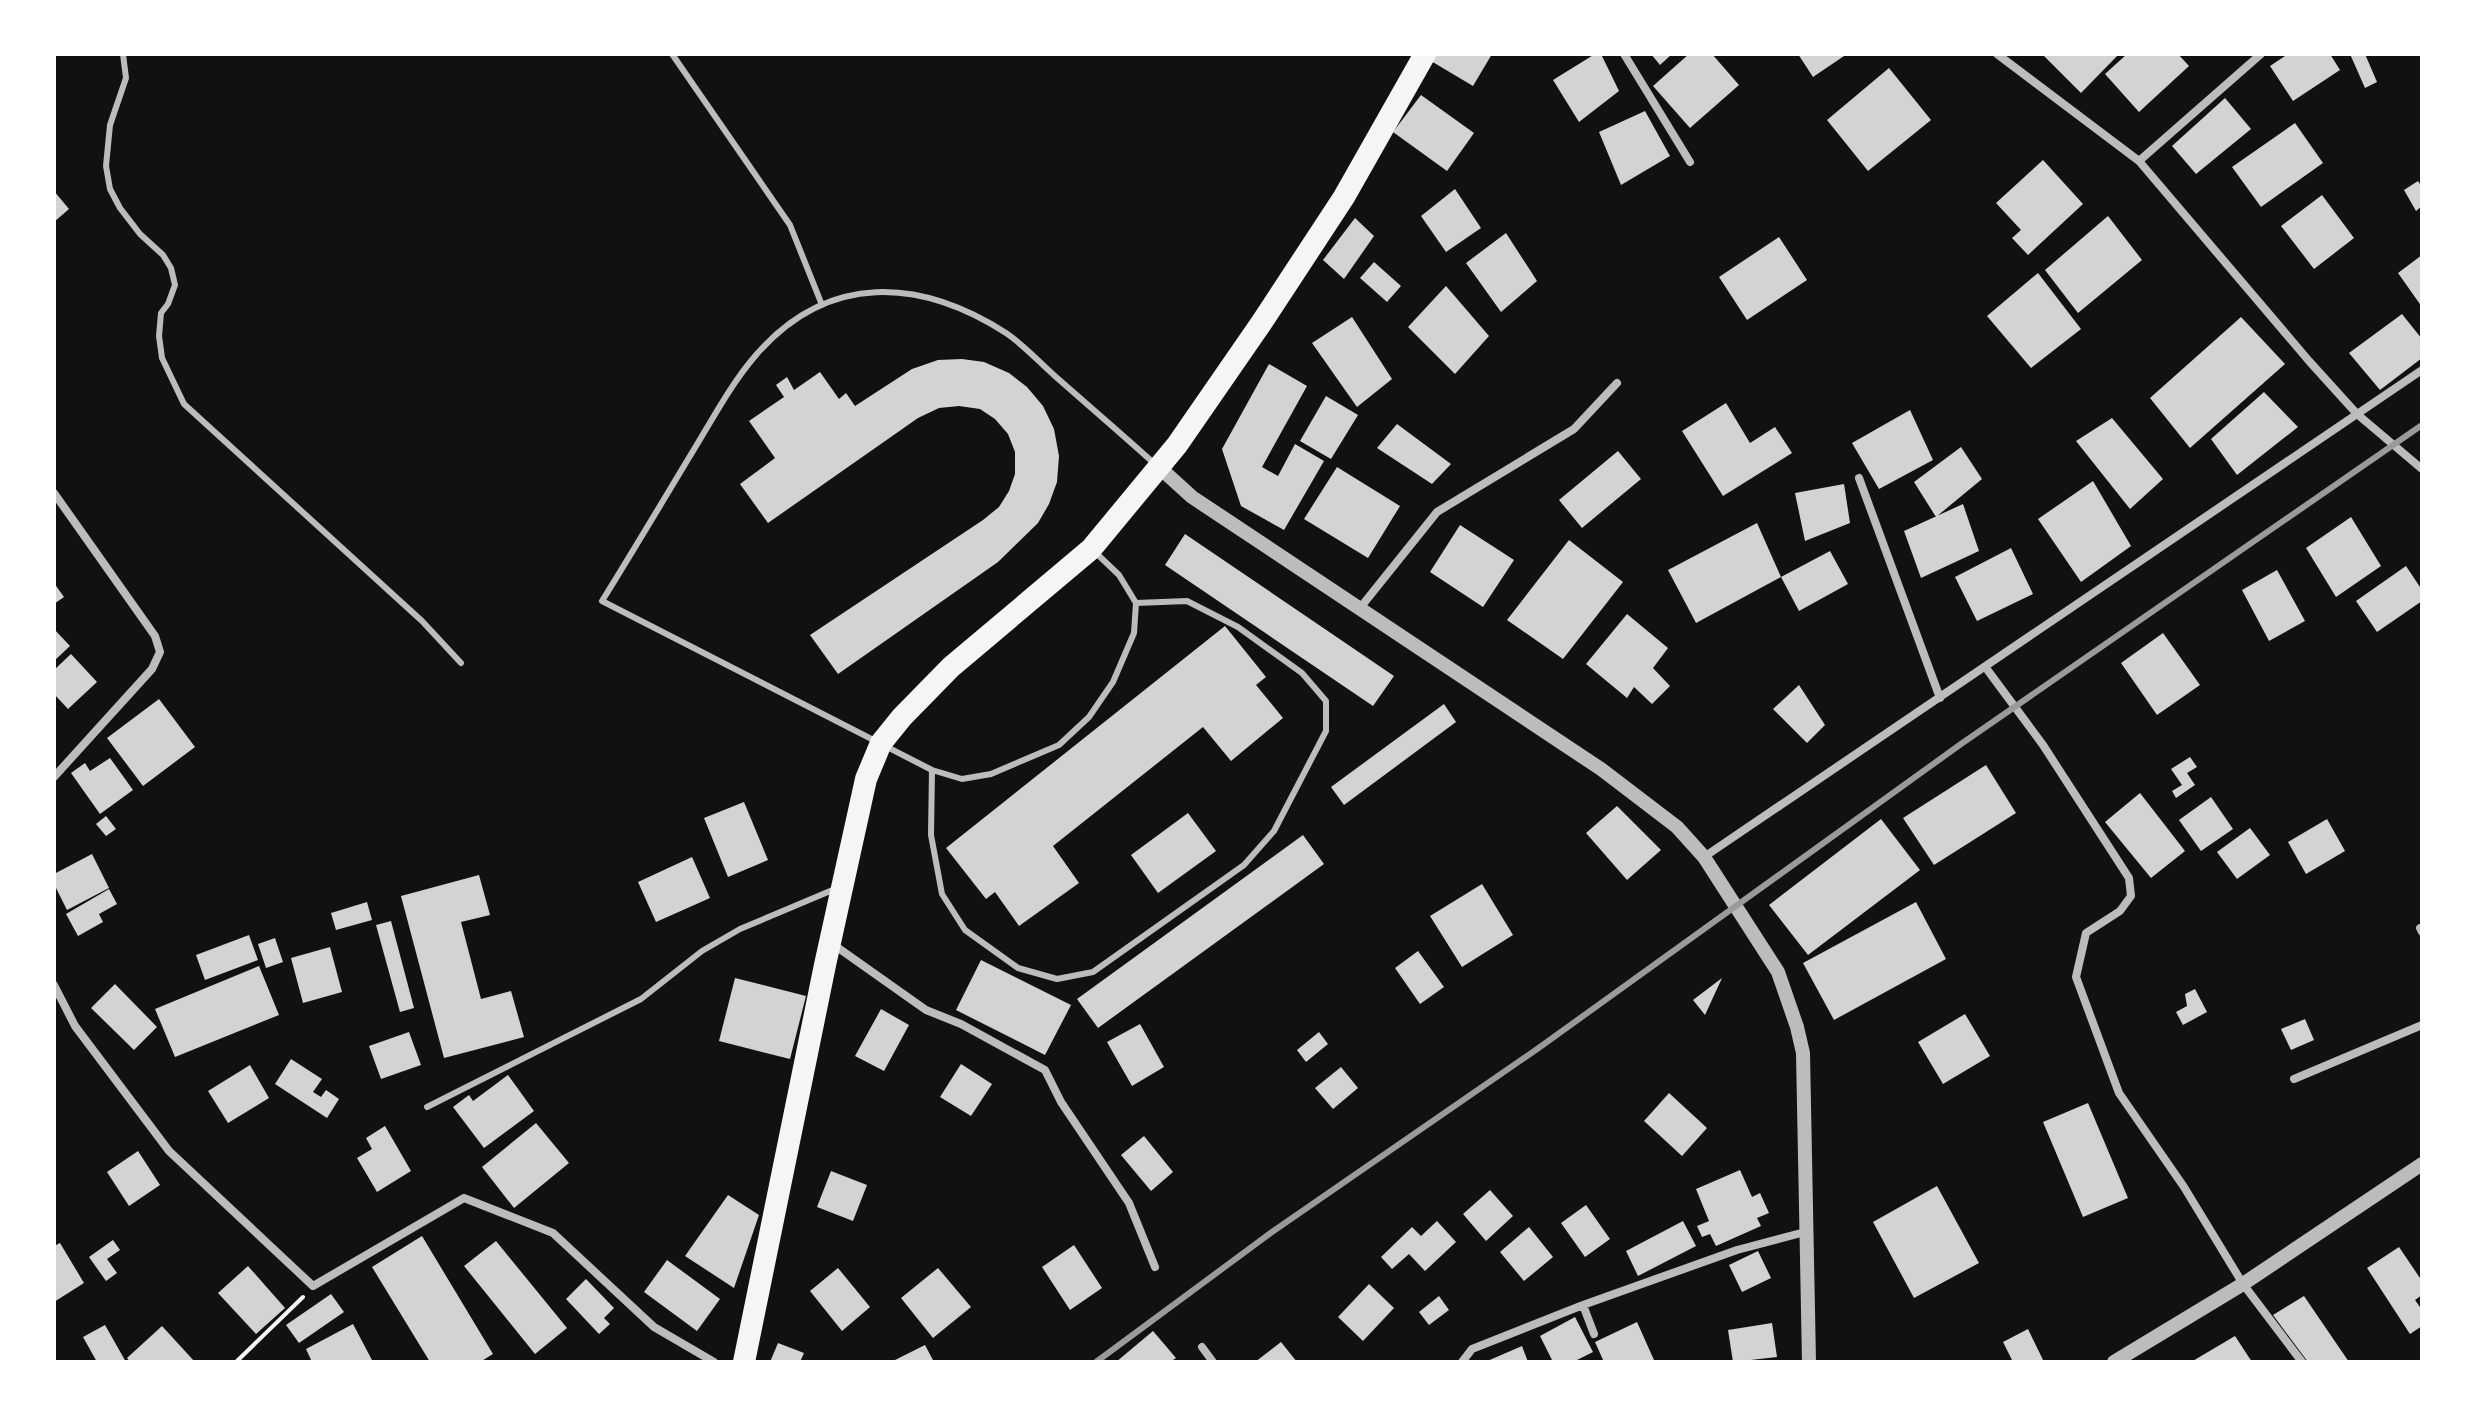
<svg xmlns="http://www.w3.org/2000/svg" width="2476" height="1416" font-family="Commissioner,sans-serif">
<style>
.building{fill:#d3d3d3}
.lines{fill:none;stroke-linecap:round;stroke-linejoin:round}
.path{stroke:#f5f5f5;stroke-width:4}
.service{stroke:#bcbcbc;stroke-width:6}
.minor{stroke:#bcbcbc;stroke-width:8}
.tertiary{stroke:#bcbcbc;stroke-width:14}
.trunk{stroke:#f5f5f5;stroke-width:22}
.rail{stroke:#9a9a9a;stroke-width:6}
</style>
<rect width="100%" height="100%" fill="#111"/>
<path class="building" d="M1435,54H1492L1473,86L1431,61Z
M1595,54H1601L1619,91L1579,122L1553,80Z
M1651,54H1672L1660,65Z
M1689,54H1712L1739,85L1690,128L1653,86Z
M1798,54H1847L1813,77Z
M2042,54H2119L2081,93Z
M2127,54H2178L2189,66L2139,112L2105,74Z
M2288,54H2330L2340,70L2293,101L2270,66Z
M2350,54H2365L2377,82L2365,88Z
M1889,68L1931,120L1868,171L1827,120Z
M1421,95L1474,133L1447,171L1393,132Z
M2225,98L2251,129L2196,174L2172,146Z
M1645,111L1670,156L1621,185L1599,132Z
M2295,123L2323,163L2261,207L2232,167Z
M2043,160L2083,204L2028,255L2012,238L2021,230L1996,203Z
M2418,181L2422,187V206L2416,211L2404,190Z
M1455,189L1481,228L1446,252L1421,216Z
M54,191L69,209L54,222Z
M2322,195L2354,238L2314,269L2281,226Z
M2108,216L2142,260L2078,313L2045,270Z
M1355,218L1374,236L1344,279L1323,260Z
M1506,233L1537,281L1501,312L1466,263Z
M1779,237L1807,280L1747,320L1719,277Z
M2422,255V307L2398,273Z
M1374,262L1401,286L1387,302L1360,278Z
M2038,273L2081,329L2031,368L1987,316Z
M1446,286L1489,336L1455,374L1408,327Z
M2402,314L2422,339V358L2380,390L2349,353Z
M1352,317L1392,379L1357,407L1312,343Z
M2241,317L2285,364L2190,448L2150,398Z
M962,359L984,362L1009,373L1027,387L1043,406L1054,429L1059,456L1057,482L1049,504L1038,523L998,562L838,674L810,635L983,520L999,507L1009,491L1015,474V452L1008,434L995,419L980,409L959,406L939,408L918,418L768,523L740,484L775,458L749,421L784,397L776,385L787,377L794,390L820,372L839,399L846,393L855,406L912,369L938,360Z
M1269,364L1307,386L1262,467L1278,476L1295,444L1324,461L1284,530L1241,506L1222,449Z
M2264,392L2298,427L2237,475L2211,439Z
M1326,396L1358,415L1331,459L1300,441Z
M1726,403L1750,443L1775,427L1792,453L1723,496L1682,431Z
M1910,410L1933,460L1879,489L1852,443Z
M2112,418L2163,479L2130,509L2076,441Z
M1397,424L1451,464L1432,484L1377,448Z
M1961,447L1982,479L1936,517L1914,482Z
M1618,451L1641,479L1582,528L1559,500Z
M1337,467L1400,506L1368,558L1304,519Z
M2093,481L2131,546L2081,582L2038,519Z
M1844,484L1850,523L1805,541L1795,493Z
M1963,504L1979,551L1921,578L1904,531Z
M2351,517L2381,566L2336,597L2306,548Z
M1757,523L1781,577L1830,551L1848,584L1799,611L1781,577L1696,623L1668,570Z
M1460,525L1514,560L1483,607L1430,572Z
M1185,534L1394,676L1373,706L1165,565Z
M1569,540L1623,582L1563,659L1507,620Z
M2011,548L2033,594L1977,621L1955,577Z
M2406,566L2422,590V601L2377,632L2356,601Z
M2277,570L2305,621L2269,641L2242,590Z
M54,583L64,597L54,604Z
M1627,614L1668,648L1653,668L1670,686L1652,704L1634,687L1627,698L1586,664Z
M1225,626L1266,677L1256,685L1283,718L1231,761L1203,727L1053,846L1079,883L1019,926L995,892L986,899L946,848Z
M54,629L70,646L54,661Z
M2163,633L2200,685L2157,715L2121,663Z
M71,654L97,682L68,709L54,694V670Z
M1799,685L1825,725L1807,743L1773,709Z
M159,699L195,747L143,786L107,738Z
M1444,704L1456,722L1344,805L1331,787Z
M2190,757L2197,767L2187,773L2195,785L2176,798L2172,791L2182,785L2171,769Z
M110,758L133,790L100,814L71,773L85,763L90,771Z
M1986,765L2016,813L1934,865L1903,818Z
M2140,793L2185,851L2151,878L2105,822Z
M2211,797L2233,829L2201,851L2179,820Z
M744,802L768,860L728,877L704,818Z
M1617,806L1661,850L1627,880L1586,833Z
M1188,813L1216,851L1158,893L1131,855Z
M106,816L116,829L106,836L96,824Z
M1881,819L1920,870L1808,955L1769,905Z
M2327,819L2345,851L2306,874L2288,842Z
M2250,828L2270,855L2237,879L2217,852Z
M1303,835L1324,864L1098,1028L1077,999Z
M92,854L109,888L67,910L54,884V874Z
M692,857L710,898L656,922L638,882Z
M479,875L490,915L461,922L481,999L511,991L524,1037L444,1058L401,896Z
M1482,884L1513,935L1462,967L1430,916Z
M109,889L117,904L99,914L103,922L78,936L66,914Z
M367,902L372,920L336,930L331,913Z
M1916,902L1946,959L1834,1020L1803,963Z
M391,921L414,1008L400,1012L376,925Z
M249,935L258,960L205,980L196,955Z
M275,938L283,962L266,968L258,944Z
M330,947L342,992L303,1003L291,958Z
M1418,951L1444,987L1420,1004L1395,968Z
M981,960L1071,1005L1045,1055L956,1010Z
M259,966L279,1015L175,1057L155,1009Z
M735,978L806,996L790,1059L719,1041Z
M1722,978L1705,1015L1693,1000Z
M115,984L157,1027L134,1050L91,1008Z
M2195,989L2207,1012L2183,1025L2176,1012L2187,1006L2185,994Z
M881,1009L909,1025L884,1071L855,1056Z
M1965,1014L1990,1056L1943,1084L1918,1042Z
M2305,1019L2314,1040L2291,1050L2281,1029Z
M1140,1024L1164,1067L1132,1086L1107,1042Z
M409,1032L421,1065L381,1079L369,1046Z
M1319,1032L1328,1044L1306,1062L1297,1050Z
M291,1059L322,1079L313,1092L321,1097L326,1090L339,1099L327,1118L275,1084Z
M961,1064L992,1084L971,1116L940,1097Z
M250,1065L269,1098L228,1123L208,1091Z
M1341,1067L1358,1088L1333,1109L1315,1088Z
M508,1075L534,1111L484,1148L453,1107L469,1095L473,1101Z
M1669,1093L1707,1128L1682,1156L1644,1121Z
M2088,1103L2128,1198L2083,1217L2043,1122Z
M536,1123L569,1163L514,1208L482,1167Z
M385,1126L411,1171L377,1192L357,1158L372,1149L366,1138Z
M1144,1136L1173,1172L1151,1191L1121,1155Z
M138,1151L160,1185L129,1206L107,1172Z
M1740,1170L1752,1197L1760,1193L1769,1213L1757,1218L1761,1226L1716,1246L1710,1234L1702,1237L1697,1226L1709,1221L1696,1189Z
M831,1171L867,1185L853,1221L817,1207Z
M1937,1186L1979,1263L1914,1298L1873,1222Z
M1490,1190L1513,1216L1486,1241L1463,1214Z
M728,1195L759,1215L734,1288L685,1256Z
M1586,1205L1610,1239L1585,1257L1561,1223Z
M1437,1221L1456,1242L1425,1271L1409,1254L1392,1269L1381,1257L1412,1227L1421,1236Z
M1683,1221L1696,1246L1638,1276L1626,1251Z
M1529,1227L1553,1257L1524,1281L1500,1252Z
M422,1236L493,1354L480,1362H430L372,1267Z
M113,1240L120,1250L107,1259L117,1273L106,1281L89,1257Z
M496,1241L567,1328L535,1354L464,1266Z
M60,1243L84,1283L54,1302V1246Z
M1074,1245L1102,1288L1070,1310L1042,1267Z
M2399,1247L2422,1281V1295L2415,1300L2422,1310V1326L2410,1334L2367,1268Z
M1758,1251L1771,1278L1742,1292L1729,1265Z
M667,1260L720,1299L697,1331L644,1292Z
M248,1266L285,1308L256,1334L218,1293Z
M838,1268L870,1307L842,1331L810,1291Z
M938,1268L971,1307L933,1338L901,1298Z
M586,1279L614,1308L604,1318L610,1324L599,1334L566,1299Z
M1369,1284L1394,1308L1363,1341L1338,1317Z
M331,1294L344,1312L299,1343L286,1325Z
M1439,1296L1449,1310L1429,1325L1419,1312Z
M2304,1296L2349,1362H2308L2273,1315Z
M1575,1317L1593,1352L1573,1362H1553L1540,1336Z
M1637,1322L1654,1360L1604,1362L1595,1342Z
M1772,1323L1777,1357L1733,1362L1728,1330Z
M353,1324L373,1362H312L306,1349Z
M105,1325L126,1362H97L83,1337Z
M162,1326L195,1362H130L127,1358Z
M2028,1329L2044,1362H2013L2003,1342Z
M1153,1331L1176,1358L1170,1362H1116Z
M2235,1336L2252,1362H2191Z
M1281,1342L1297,1362H1255Z
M778,1343L804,1353L800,1362H770Z
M925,1345L934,1362H891Z
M1522,1346L1528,1362H1485Z"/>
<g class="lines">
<path class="path" d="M236,1362L303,1297"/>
<path class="service" d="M123,54L126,78L110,125L106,166L110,189L120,208L140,234L163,255L171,268L175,285L168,304L161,313L159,336L162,358L184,404L422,621L461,663
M672,54L790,225L822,305
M1096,553L1119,575L1136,603L1134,633L1113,682L1089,717L1059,745L991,774L962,779L932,770L602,601C632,553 661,504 690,456C711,422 730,385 756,355C828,272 920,278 1006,333C1024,345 1040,363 1056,377C1089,406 1123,435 1156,465
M932,770L931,835L942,894L965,930L1018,968L1057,979L1093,972L1244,865L1274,831L1326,731V701L1302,673L1238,627L1187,601L1136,603
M427,1107L641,999L702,951L740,929L835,889"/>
<path class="minor" d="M1624,54L1690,162
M1997,54L2139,161L2309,361L2357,414L2422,469
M2139,161L2261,54
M1859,478L1940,698
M54,493L155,636L160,652L152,669L54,777
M1360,608L1437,512L1574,429L1617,383
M1986,668L2043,745L2129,878L2131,896L2120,911L2086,933L2076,977L2119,1093L2184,1187L2243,1284L2302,1362
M1704,857L2422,370
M2420,928L2422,932
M834,945L926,1010L961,1024L1045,1070L1061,1102L1129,1203L1155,1267
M54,985L75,1026L169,1151L313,1286L464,1198L553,1233L654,1327L714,1362
M2294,1079L2422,1025
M1583,1305L1594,1334
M1202,1347L1213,1362
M1462,1362L1472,1349L1583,1305L1737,1250L1805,1232"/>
<path class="tertiary" d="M1159,467L1192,497L1601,769L1677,827L1704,857L1778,972L1797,1027L1803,1053L1809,1362
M2114,1362L2243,1284L2422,1164"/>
<path class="trunk" d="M744,1362L825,965L866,779L881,743L902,717L951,667L1091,549L1177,445L1262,322L1344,197L1425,54"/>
<path class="rail" d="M1096,1362L1272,1232L1540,1047L1961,744L2422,425"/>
</g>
<rect width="2476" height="1416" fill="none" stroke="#ffffff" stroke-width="112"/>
</svg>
